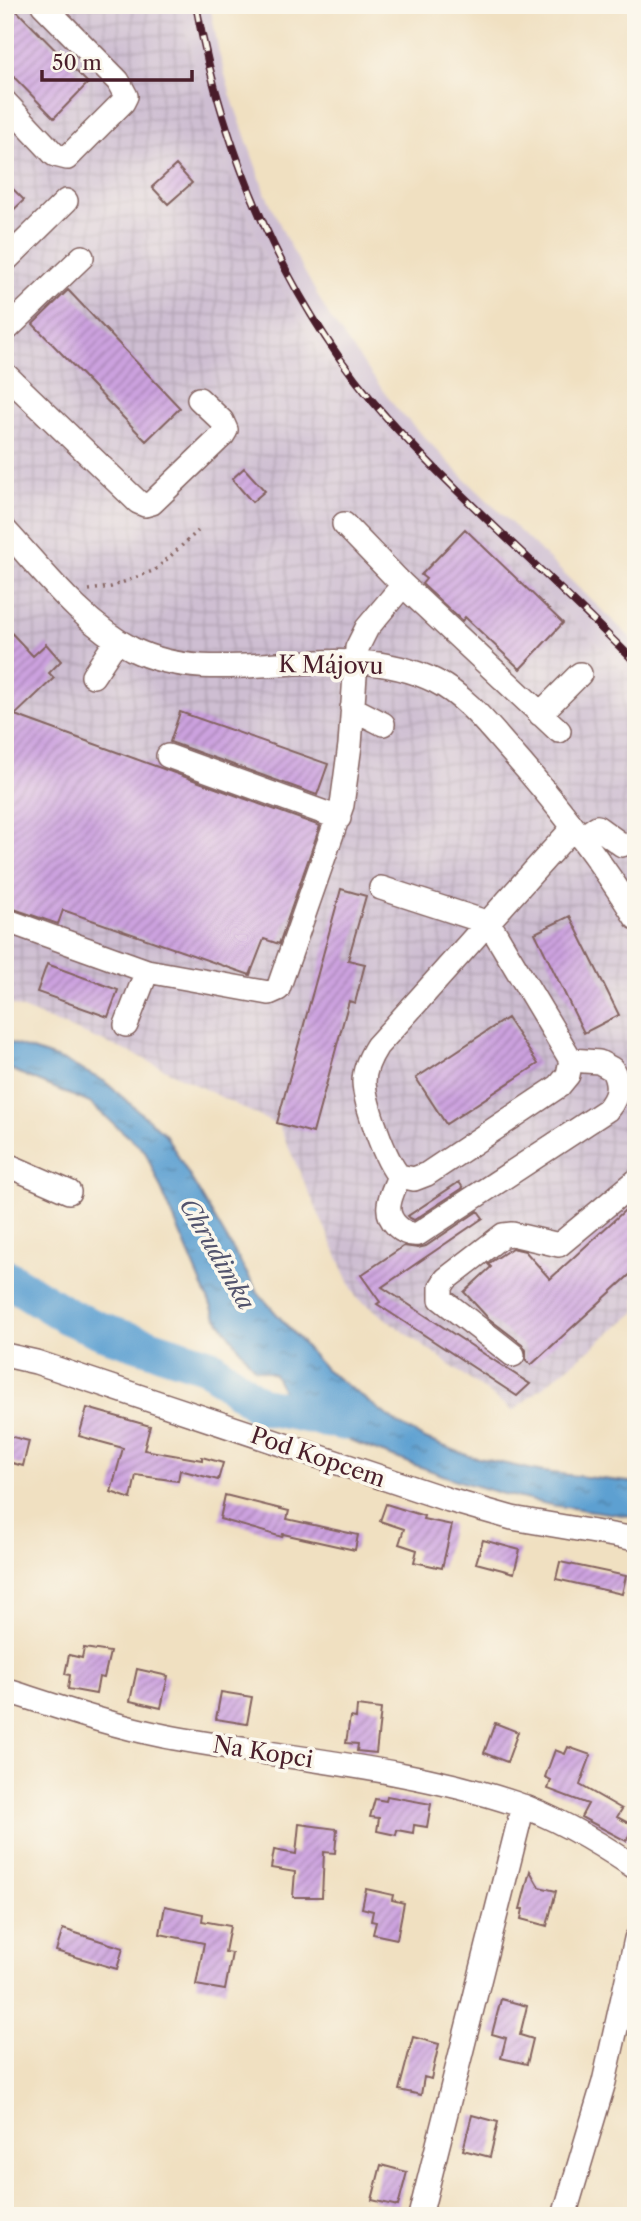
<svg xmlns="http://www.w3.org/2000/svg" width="641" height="2221" font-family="'Libre Caslon Text',serif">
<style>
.industrial{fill:url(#industrial-grid)}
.railway{fill:#cebed2}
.water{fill:url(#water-ripples);stroke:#54607e;stroke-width:2}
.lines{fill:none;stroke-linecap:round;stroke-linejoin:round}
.river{stroke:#5da0d1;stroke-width:37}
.building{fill:url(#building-hatch)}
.minor-casing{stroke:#846360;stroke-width:26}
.path{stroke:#846360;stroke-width:3.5;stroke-dasharray:2 5;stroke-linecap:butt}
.minor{stroke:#fff;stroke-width:23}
.rail-casing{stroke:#4a1f2b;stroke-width:8}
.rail{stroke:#fbf7ec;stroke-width:5;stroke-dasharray:16;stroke-linecap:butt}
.labels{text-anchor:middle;stroke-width:7;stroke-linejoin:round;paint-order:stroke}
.street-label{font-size:23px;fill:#4a1f2b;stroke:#fbf7ec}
.water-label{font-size:24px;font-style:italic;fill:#52536d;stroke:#fbf7ec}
</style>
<defs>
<pattern id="industrial-grid" width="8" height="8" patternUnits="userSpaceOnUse" patternTransform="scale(1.75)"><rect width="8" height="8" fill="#cebed2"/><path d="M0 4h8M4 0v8" fill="none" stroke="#b2a3b4"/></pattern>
<pattern id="water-ripples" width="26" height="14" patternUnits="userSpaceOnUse" patternTransform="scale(1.75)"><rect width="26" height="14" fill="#5da0d1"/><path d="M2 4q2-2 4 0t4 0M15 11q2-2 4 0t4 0" fill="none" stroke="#4f82aa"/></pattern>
<pattern id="building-hatch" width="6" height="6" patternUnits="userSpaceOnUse" patternTransform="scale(1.75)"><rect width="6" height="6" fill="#cca2df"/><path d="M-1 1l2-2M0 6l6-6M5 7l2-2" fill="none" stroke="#a883b5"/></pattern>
</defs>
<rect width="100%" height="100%" fill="#fbf7ec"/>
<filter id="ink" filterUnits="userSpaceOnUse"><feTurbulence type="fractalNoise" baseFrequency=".0143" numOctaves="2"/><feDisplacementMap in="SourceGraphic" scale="14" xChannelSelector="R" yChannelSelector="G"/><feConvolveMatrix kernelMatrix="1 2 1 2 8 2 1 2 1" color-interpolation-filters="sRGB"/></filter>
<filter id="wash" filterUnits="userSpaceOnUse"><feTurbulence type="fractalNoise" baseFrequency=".00686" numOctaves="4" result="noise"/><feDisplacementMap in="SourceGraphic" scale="28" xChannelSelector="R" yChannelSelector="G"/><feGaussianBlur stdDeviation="1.57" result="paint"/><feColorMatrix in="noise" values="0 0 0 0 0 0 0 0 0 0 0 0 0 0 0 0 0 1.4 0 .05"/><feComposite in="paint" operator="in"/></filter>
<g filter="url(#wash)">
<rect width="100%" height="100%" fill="#f0e0c1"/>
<path class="industrial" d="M5,5H182L192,59L217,142L262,252L307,332L376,425L441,493L636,682V1312L513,1411L356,1297L279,1126L134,1054L5,1002Z"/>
<path class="railway" d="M182,5H210L219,53L231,96L265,192L287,240L330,318L396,408L460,474L636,643V682L441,493L376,425L307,332L262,252L217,142L192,59Z"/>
<path class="water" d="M5,1041L62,1060L104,1081L165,1134L259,1294L325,1369L397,1423L425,1439L469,1456L543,1472L636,1483V1517L551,1505L503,1494L456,1480L350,1441L294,1411L274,1374L254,1368L215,1315L145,1151L90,1103L5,1067Z"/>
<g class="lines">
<path class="river" d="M5,1277L67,1316L104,1332L209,1366L259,1405L344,1422"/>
</g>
<g id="blocks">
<path class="building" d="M5,5H11L88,83L54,118L5,68Z
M176,165L192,183L168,204L152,187Z
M5,181L24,200L5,218Z
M68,290L180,408L146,441L33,324Z
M244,468L265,491L252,502L232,479Z
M465,529L563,623L520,669L465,617L462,621L422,584L426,579L421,575Z
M5,626L33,656L46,644L61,661L49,673L54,678L15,715L320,826L279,944L264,939L250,975L63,910L58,924L5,906Z
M180,712L328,764L317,795L170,742Z
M341,889L366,896L348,960L365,964L355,1003L349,1001L313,1133L277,1123Z
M570,916L619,1015L584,1033L535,933Z
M47,964L118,990L108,1017L37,992Z
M507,1018L538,1064L446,1124L416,1078Z
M459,1182L463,1188L414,1220L410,1218L408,1216Z
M636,1200V1269L531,1365L526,1360V1350L522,1344L488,1318L464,1292L491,1267L488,1264L512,1248L525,1251L550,1279Z
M478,1211L483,1218L382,1287L530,1384L517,1396L377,1304L380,1302L361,1275L404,1246L418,1248L426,1246Z
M87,1408L150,1426L144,1450L202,1460V1457L223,1463L218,1480L180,1470L178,1481L136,1475L131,1499L111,1492L123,1448L79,1436Z
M5,1435L29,1441L23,1466L5,1461Z
M225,1495L289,1511L287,1519L358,1535L355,1550L283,1534L282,1537L220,1519Z
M386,1504L424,1516L423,1519L452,1525L442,1568L414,1562L417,1550L399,1544L404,1529L380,1521Z
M483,1540L520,1550L514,1573L476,1563Z
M560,1562L626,1576L622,1594L556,1579Z
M84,1648L110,1652L104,1678L99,1677L96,1694L68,1689L70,1675L65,1674L69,1655L82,1658Z
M137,1669L168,1676L161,1708L130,1701Z
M221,1692L252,1697L247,1724L216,1719Z
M357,1706L381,1709L376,1753L357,1751L358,1744L346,1743L350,1717L356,1718Z
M495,1723L518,1732L507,1762L484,1753Z
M568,1747L591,1755L580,1785L622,1809L617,1817L634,1826L626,1841L581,1817L588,1804L548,1789L551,1780L545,1777L555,1750L565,1754Z
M387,1796L431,1804L427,1827L414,1825L413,1833L397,1830L396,1835L377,1831L379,1818L370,1817L375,1799L386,1801Z
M299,1824L337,1829L335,1853L324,1852L322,1897H293L295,1872L271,1868L274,1850L296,1854Z
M530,1871L539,1887L556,1891L547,1926L521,1919L523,1909H520Z
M366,1889L393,1895L392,1900L404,1903L397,1939L373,1934L376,1922L371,1921L373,1911L362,1908Z
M165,1906L203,1914L202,1921L230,1926L225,1952L232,1953L225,1990L196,1985L204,1943L160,1934Z
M63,1929L123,1948L117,1969L56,1951Z
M501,1999L527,2006L520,2035L533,2039L527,2064L501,2058L506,2038L492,2034Z
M413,2037L439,2044L431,2079L424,2077L421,2095L399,2090Z
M472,2115L498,2122L490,2157L463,2150Z
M381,2165L407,2172L398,2206L372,2200Z"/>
</g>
</g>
<g filter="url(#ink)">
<use href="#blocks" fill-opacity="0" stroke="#846360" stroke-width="2"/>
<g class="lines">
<defs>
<path id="minor" d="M5,102L55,155L67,158L123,102L126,96L118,81L43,5
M5,261L66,201
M5,331L82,257
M5,374L138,502L145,505L152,503L223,435L226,430L222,421L199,399
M344,524L403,585
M5,530C44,572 81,622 132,649C222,694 338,633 435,681C465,696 486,723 508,748C555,801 599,858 636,918
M93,676L117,640
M352,708L383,724
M540,714L580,674
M168,756L339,818
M581,838L597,827L622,845
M381,888L489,923L571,1060L568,1075L559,1086L427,1174L414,1179L399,1176C385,1160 365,1104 364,1082C364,1069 370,1057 377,1046C443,974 507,900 573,828
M5,920L147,971L269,993L278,989L342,805L350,745L357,648L367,628L403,585L559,731
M126,1025L147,971
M5,1164L69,1192
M399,1176C396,1185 390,1195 389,1205C387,1221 403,1236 418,1234L607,1110C618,1097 621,1085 612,1069L599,1062L571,1060
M5,1355L36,1362L449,1500L512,1518L636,1539
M513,1355L441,1299V1287L446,1279L503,1235L512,1234L559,1245L636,1181
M5,1690C58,1707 110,1725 164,1736C278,1758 403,1766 514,1803C556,1817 599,1843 636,1868
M420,2216L523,1806
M564,2216L604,2082L636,1939"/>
</defs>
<use href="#minor" class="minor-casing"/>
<path class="path" d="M89,590L111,587L155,570L198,531"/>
<use href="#minor" class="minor"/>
<defs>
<path id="rail" d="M196,5C223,153 286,304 387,418C465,504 555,580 636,663"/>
</defs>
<use href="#rail" class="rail-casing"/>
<use href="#rail" class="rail"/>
</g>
</g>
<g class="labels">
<g class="street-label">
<text transform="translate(331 665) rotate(1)" y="8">K Májovu</text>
<text transform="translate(318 1457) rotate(19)" y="8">Pod Kopcem</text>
<text transform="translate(263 1752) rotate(9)" y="8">Na Kopci</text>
</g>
<g class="water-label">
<text transform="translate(217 1254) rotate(60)" y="8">Chrudimka</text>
</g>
</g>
<rect width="641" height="2221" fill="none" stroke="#fbf7ec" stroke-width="28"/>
<path d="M42 70v10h150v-10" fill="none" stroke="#4a1f2b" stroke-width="3.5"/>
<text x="52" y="70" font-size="21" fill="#4a1f2b" stroke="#fbf7ec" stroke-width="5" paint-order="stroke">50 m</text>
</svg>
